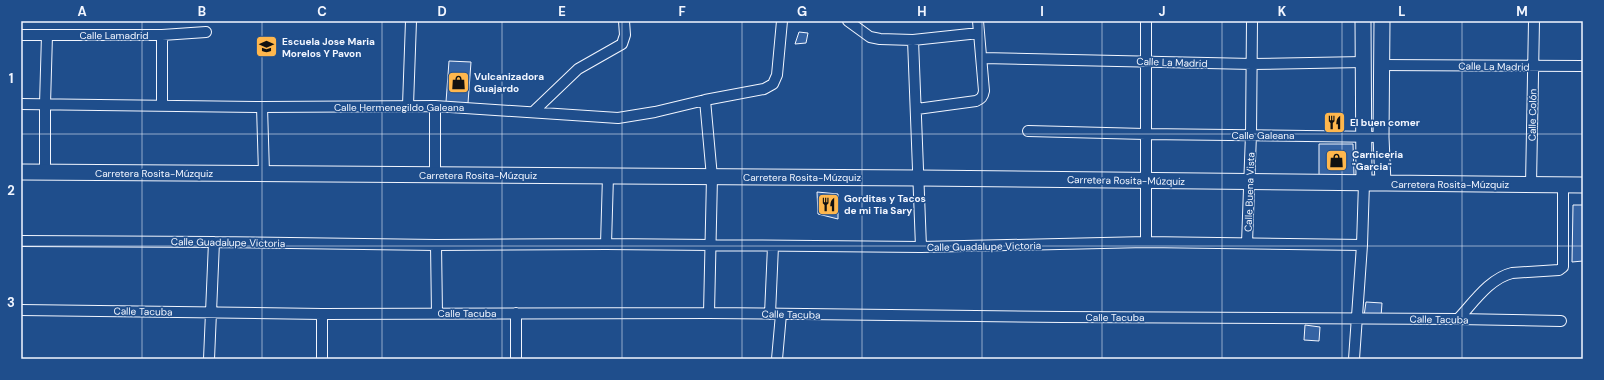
<svg xmlns="http://www.w3.org/2000/svg" width="1604" height="380" font-family="'DM Sans',sans-serif">
<style>
.building{fill:#3563a3;stroke:#f2f6ff}
.lines{fill:none;stroke-linecap:round;stroke-linejoin:round}
.street-casing{stroke:#f2f6ff;stroke-width:12}
.secondary-casing{stroke:#f2f6ff;stroke-width:17}
.street{stroke:#1f4e8c;stroke-width:10}
.secondary{stroke:#1f4e8c;stroke-width:15}
.grid{fill:none;stroke:#f2f6ff;stroke-width:1;stroke-opacity:0.55}
.labels{text-anchor:middle;stroke-width:3;stroke-linejoin:round;paint-order:stroke}
.street-label{font-size:10px;fill:#f2f6ff;stroke:#1f4e8c}
.poi-label{font-size:10px;font-weight:bold;fill:#f2f6ff;stroke:#1f4e8c;text-anchor:start}
.neatline{fill:none;stroke:#f2f6ff;stroke-width:1.5}
.grid-label{font-size:13px;text-anchor:middle;font-weight:bold;fill:#f2f6ff}
</style>
<rect width="100%" height="100%" fill="#1f4e8c"/>
<path class="building" d="M799,32L808,33L806,43L795,44Z
M449,61L471,62L468,103L446,102Z
M1329,113H1341L1342,131L1329,130Z
M1319,144H1353L1354,176L1319,175Z
M817,192L838,194V219L818,214Z
M1573,205H1583V261L1572,262Z
M1366,302L1382,303L1381,317L1364,316Z
M1305,325L1320,327L1319,341L1304,340Z"/>
<g class="lines">
<defs>
<path id="street" d="M848,21L870,37L880,39L913,40L979,33
M21,35H162L206,32
M162,35V106
M913,40L921,247
M982,58L1252,64L1363,62
M1381,65L1583,66
M705,100L712,177L709,313
M21,104L262,107L435,106L618,118L655,112L705,100L764,89L773,84L777,75L782,21
M408,105L411,21
M262,107L264,173
M917,109L976,101C981,99 983,97 984,91L978,21
M533,112L578,69L622,44L625,35L624,21
M1028,131L1145,134L1381,137
M45,172V104L47,35
M435,175V106
M1531,184L1534,21
M21,241L214,242L436,245L606,244L921,247L1146,242L1362,245
M1146,242V21
M1247,243L1251,134L1252,21
M606,244L608,176
M436,245L437,313
M21,310L322,314L709,313L1063,317L1458,319L1561,321
M516,313V359
M322,314V359
M770,314L773,246
M1458,319C1473,303 1490,278 1512,273L1559,270L1563,267V185
M209,359L214,242
M777,359L781,314
M1354,359L1362,245L1364,183"/>
<path id="secondary" d="M1363,21L1364,183
M1382,21L1381,137L1383,183
M21,172L919,178L1583,185"/>
</defs>
<use href="#street" class="street-casing"/>
<use href="#secondary" class="secondary-casing"/>
<use href="#street" class="street"/>
<use href="#secondary" class="secondary"/>
</g>
<path class="grid" d="M142,21V359M262,21V359M382,21V359M502,21V359M622,21V359M742,21V359M862,21V359M982,21V359M1102,21V359M1222,21V359M1342,21V359M1462,21V359M21,134H1583M21,246H1583"/>
<defs>
<symbol id="school-square" viewBox="-11 -11 22 22"><rect x="-9" y="-9" width="18" height="18" rx="4" fill="#ffb74d" stroke="#1f4e8c"/><path d="M0-5L7-2L0 1L-7-2ZM-4 1L0 2.5L4 1V4Q0 6-4 4Z" fill="#111"/></symbol>
<symbol id="shop-square" viewBox="-11 -11 22 22"><rect x="-9" y="-9" width="18" height="18" rx="4" fill="#ffb74d" stroke="#1f4e8c"/><path d="M-5-2.5h2.3a2.7 3.5 0 0 1 5.4 0H5L5.5 6h-11ZM-1.5-2.5h3a1.5 2.3 0 0 0-3 0Z" fill="#111"/></symbol>
<symbol id="restaurant-square" viewBox="-11 -11 22 22"><rect x="-9" y="-9" width="18" height="18" rx="4" fill="#ffb74d" stroke="#1f4e8c"/><path d="M-5-6h1v4h1v-4h1v4h1v-4h1v5L-1.5 .5V6h-2V.5L-5-1ZM5-6V6H3V1.5H1.5Q1.5-4 5-6Z" fill="#111"/></symbol>
</defs>
<g fill-rule="evenodd">
<use href="#school-square" x="254" y="34" width="25" height="25"/>
<use href="#shop-square" x="446" y="70" width="25" height="25"/>
<use href="#restaurant-square" x="1322" y="110" width="25" height="25"/>
<use href="#shop-square" x="1324" y="148" width="25" height="25"/>
<use href="#restaurant-square" x="816" y="192" width="25" height="25"/>
</g>
<g class="labels">
<g class="street-label">
<text x="114" y="39">Calle Lamadrid</text>
<text transform="translate(1172 62) rotate(2)" y="4">Calle La Madrid</text>
<text transform="translate(1494 66) rotate(1)" y="4">Calle La Madrid</text>
<text x="399" y="111">Calle Hermenegildo Galeana</text>
<text transform="translate(1532 115) rotate(-89)" y="4">Calle Colón</text>
<text x="1263" y="139">Calle Galeana</text>
<text x="154" y="177">Carretera Rosita-Múzquiz</text>
<text x="478" y="179">Carretera Rosita-Múzquiz</text>
<text x="802" y="181">Carretera Rosita-Múzquiz</text>
<text transform="translate(1126 180) rotate(1)" y="4">Carretera Rosita-Múzquiz</text>
<text x="1450" y="188">Carretera Rosita-Múzquiz</text>
<text transform="translate(1249 192) rotate(-88)" y="4">Calle Buena Vista</text>
<text transform="translate(228 242) rotate(1)" y="4">Calle Guadalupe Victoria</text>
<text transform="translate(984 246) rotate(-1)" y="4">Calle Guadalupe Victoria</text>
<text transform="translate(143 311) rotate(1)" y="4">Calle Tacuba</text>
<text x="467" y="317">Calle Tacuba</text>
<text transform="translate(791 314) rotate(1)" y="4">Calle Tacuba</text>
<text x="1115" y="321">Calle Tacuba</text>
<text transform="translate(1439 319) rotate(1)" y="4">Calle Tacuba</text>
</g>
<g class="poi-label">
<text x="282" y="45">Escuela Jose Maria<tspan x="282" dy="12">Morelos Y Pavon</tspan></text>
<text x="474" y="80">Vulcanizadora<tspan x="474" dy="12">Guajardo</tspan></text>
<text x="1350" y="126">El buen comer</text>
<text x="1352" y="158">Carniceria<tspan x="1352" dy="12">"Garcia"</tspan></text>
<text x="844" y="202">Gorditas y Tacos<tspan x="844" dy="12">de mi Tia Sary</tspan></text>
</g>
</g>
<rect width="1604" height="380" fill="none" stroke="#1f4e8c" stroke-width="44"/>
<rect x="22" y="22" width="1560" height="336" class="neatline"/>
<g class="grid-label">
<text x="82" y="16">A</text>
<text x="202" y="16">B</text>
<text x="322" y="16">C</text>
<text x="442" y="16">D</text>
<text x="562" y="16">E</text>
<text x="682" y="16">F</text>
<text x="802" y="16">G</text>
<text x="922" y="16">H</text>
<text x="1042" y="16">I</text>
<text x="1162" y="16">J</text>
<text x="1282" y="16">K</text>
<text x="1402" y="16">L</text>
<text x="1522" y="16">M</text>
<text x="11" y="83">1</text>
<text x="11" y="195">2</text>
<text x="11" y="307">3</text>
</g>
</svg>
